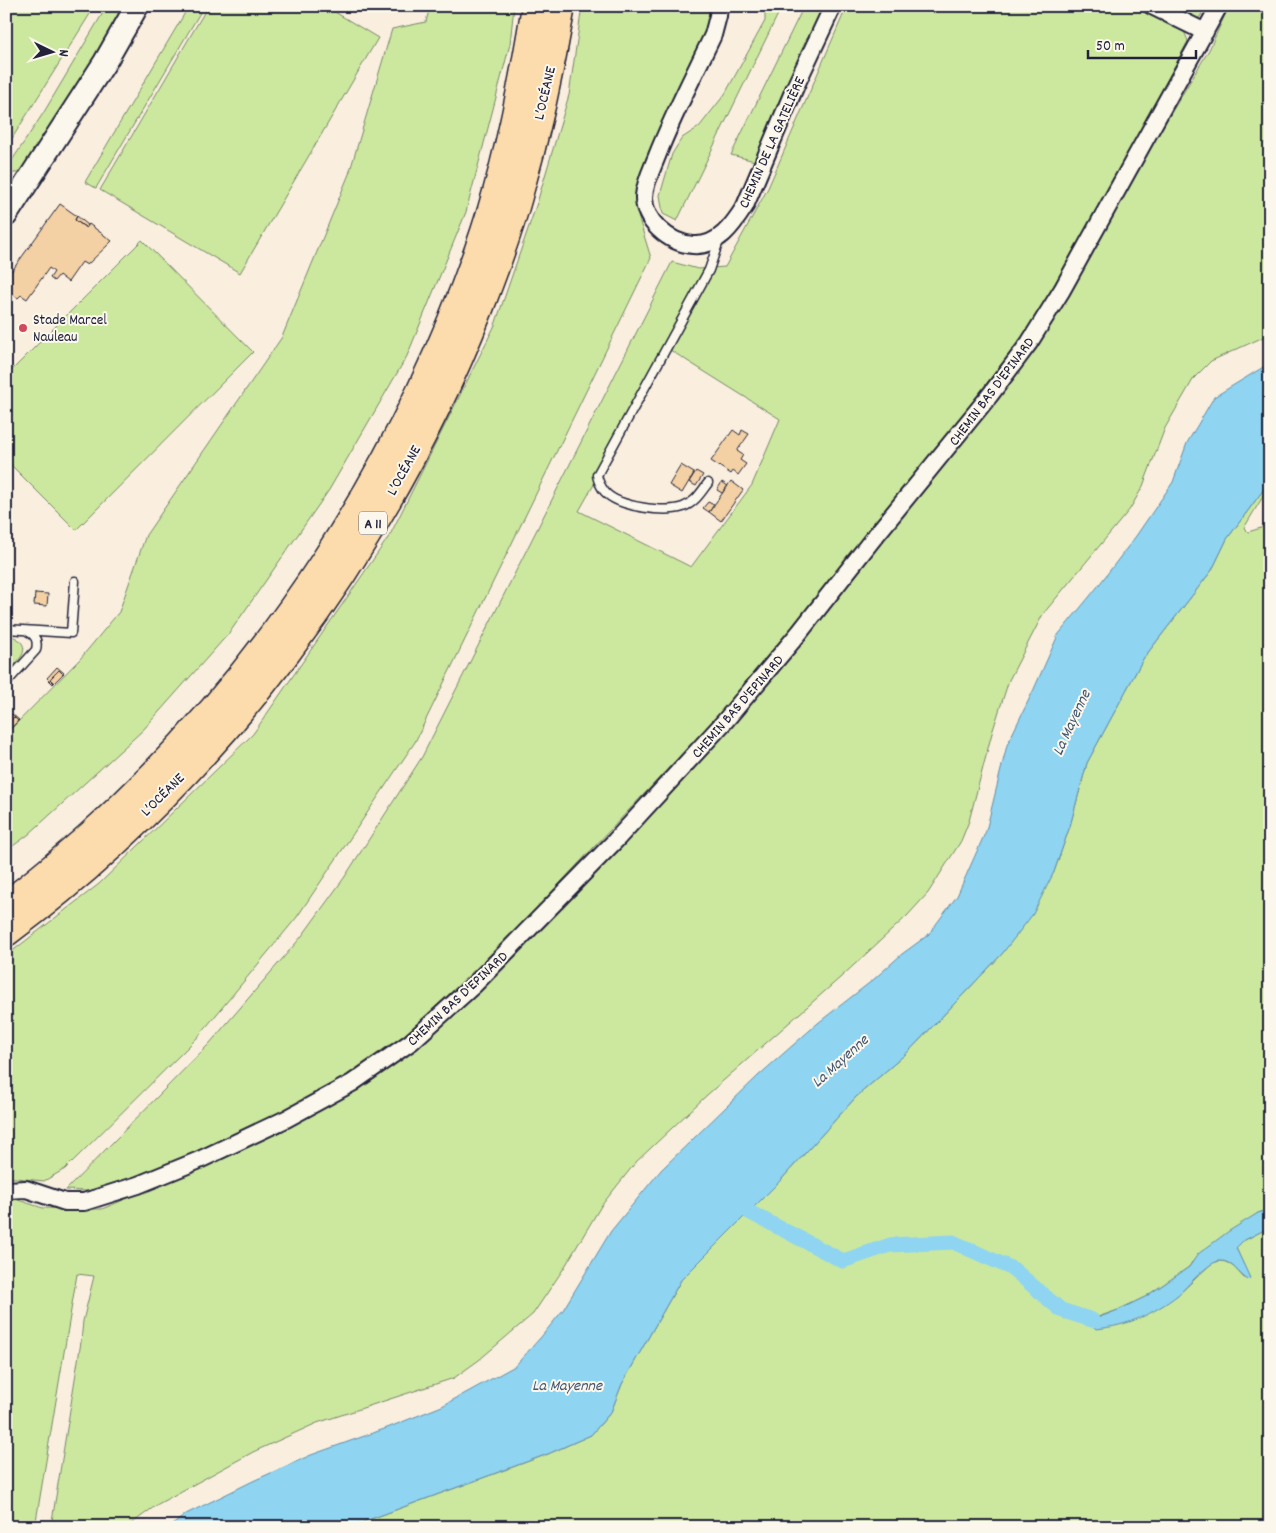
<svg xmlns="http://www.w3.org/2000/svg" width="1276" height="1533" font-family="Dekko,sans-serif">
<style>
.green{fill:#cce89e;stroke:#77856c;fill-rule:evenodd}
.water{fill:#8fd4f1;stroke:#638da8}
.lines{fill:none;stroke-linecap:round;stroke-linejoin:round}
.canal{stroke:#8fd4f1;stroke-width:15}
.building{fill:#f4d1a4;stroke:#22223b}
.lane-casing{stroke:#22223b;stroke-width:11}
.street-casing{stroke:#22223b;stroke-width:20}
.secondary-casing{stroke:#22223b;stroke-width:26}
.highway-casing{stroke:#22223b;stroke-width:31}
.lane{stroke:#fbf7ec;stroke-width:8}
.street{stroke:#fbf7ec;stroke-width:16}
.secondary{stroke:#fbf7ec;stroke-width:22}
.highway{stroke:#fcdcac;stroke-width:28}
.poi-dot{fill:#d1495b;stroke:#fbf7ec;stroke-width:2}
.labels{text-anchor:middle;stroke-width:4;stroke-linejoin:round;paint-order:stroke}
.shield{fill:#fbf7ec;stroke:#636270;stroke-width:1}
.shield-label{font-size:14px;font-weight:bold;fill:#22223b}
.street-label{font-size:15px;fill:#22223b;stroke:#fbf7ec}
.poi-label{font-size:15px;fill:#22223b;stroke:#fbf7ec;text-anchor:start}
.water-label{font-size:16px;font-style:italic;fill:#435772;stroke:#fbf7ec}
</style>
<rect width="100%" height="100%" fill="#faefde"/>
<filter id="ink" filterUnits="userSpaceOnUse"><feTurbulence type="fractalNoise" baseFrequency=".02" numOctaves="2"/><feDisplacementMap in="SourceGraphic" scale="10" xChannelSelector="R" yChannelSelector="G"/><feConvolveMatrix kernelMatrix="1 2 1 2 8 2 1 2 1" color-interpolation-filters="sRGB"/></filter>
<g filter="url(#ink)">
<path class="green" d="M6,6H95L6,148Z
M107,6H125L124,14L24,176L17,173H9L7,168L44,112Z
M189,6H204L96,188L85,182Z
M208,6H325L378,38L240,273L100,190Z
M430,6H514L510,44L466,212L407,356L329,490L230,632L143,730L28,835L6,851V734L80,659L119,612L146,535L282,337L349,174L392,29L426,22Z
M582,6H711V9L700,50L680,82L639,184L638,216L651,258L415,742L297,917L197,1038L65,1169L44,1181L6,1177V956L99,884L253,734L390,535L495,325L537,203L569,95Z
M765,6H782L677,221L663,214L660,195L672,154L682,138L699,127L725,94L765,21Z
M804,6H826L755,161L731,155Z
M847,6H1138L1184,31L1188,41L1096,213L1030,327L931,456L746,686L510,936L426,1016L371,1063L268,1119L191,1156L115,1187L85,1191L66,1190L210,1043L302,936L344,878L422,757L672,262L698,269L725,267L768,188ZM670,350L780,419L752,485L691,567L579,511Z
M1163,6H1206L1200,17L1192,22Z
M1229,6H1270V334L1211,361L1194,378L1165,428L1143,486L1130,509L1043,614L1009,680L992,733L969,821L961,841L928,893L907,916L841,977L707,1095L636,1162L601,1206L564,1268L533,1314L479,1360L454,1378L317,1423L253,1452L158,1504L127,1527H51L81,1342L83,1321L94,1276L77,1274L35,1527H6V1202L15,1199L43,1208L102,1209L249,1147L384,1067L535,932L717,742L860,570L1033,350L1073,288L1124,191L1209,50Z
M142,240L253,352L76,530L6,460V376Z
M1270,481V488L1265,493L1244,528L1248,532L1261,528L1270,522V1209L1258,1213L1192,1262L1189,1267L1145,1297L1118,1310L1092,1319L1178,1295L1212,1263L1220,1261L1226,1262L1234,1267L1244,1278H1249L1236,1248L1243,1241L1270,1227V1527H349L548,1454L591,1435L611,1412L622,1384L681,1280L779,1182L856,1097L909,1051L1002,954L1054,872L1070,826L1087,763L1143,659L1212,570L1227,539Z
M6,635C18,636 29,645 21,657C17,663 11,668 6,673Z"/>
<path class="water" d="M1270,363V481L1227,539L1212,570L1143,659L1087,763L1070,826L1054,872L1033,914L1002,954L909,1051L856,1097L779,1182L681,1280L622,1384L611,1412L591,1435L548,1454L349,1527H170L186,1514L253,1481L311,1455L387,1428L442,1406L515,1366L541,1337L563,1310L611,1231L661,1170L758,1076L818,1023L873,980L902,954L928,935L957,896L986,831L1007,745L1034,689L1058,635L1095,590L1136,536L1173,482L1187,443L1214,397Z
M1270,1209V1227L1243,1241L1236,1248L1250,1278L1248,1280C1239,1275 1232,1260 1220,1261C1209,1261 1187,1287 1178,1295C1153,1314 1128,1326 1096,1329L1091,1324L1092,1320L1118,1310L1145,1297L1189,1267L1198,1254L1229,1231L1258,1213Z"/>
<g class="lines">
<path class="canal" d="M749,1212L843,1261L890,1245L953,1242L1013,1269L1061,1310L1092,1320"/>
</g>
<path class="building" d="M60,204L77,216L75,220L86,228L89,224L112,241L87,265L82,262L68,282L59,275L54,281L50,278L54,272L49,268L27,299L21,295L18,298L6,290V279Z
M77,216L88,225L86,228L75,220Z
M733,430L740,435L742,430L749,434L737,451L743,455L740,460L746,464L738,475L733,471L731,474L711,461Z
M681,465L694,473L682,493L669,485Z
M696,471L703,475L696,486L689,482Z
M731,481L743,490L721,521L709,512Z
M722,482L728,486L722,493L717,490Z
M708,502L714,505L709,512L703,508Z
M35,593L48,594L47,606L34,605Z
M57,667L64,673L63,674L59,670L50,679L54,683L53,684L47,678Z
M59,670L63,674L54,683L50,679Z
M12,714L19,720L18,721L14,717L6,725V720Z
M14,717L18,721L9,730L6,727V725Z"/>
<g class="lines">
<defs>
<path id="lane" d="M708,483C701,492 695,503 683,507C665,513 618,507 605,492C601,487 598,481 597,475L709,270L720,238
M6,629L71,633L75,581
M6,683L36,650C38,641 36,635 27,631"/>
<path id="street" d="M719,6L718,16L713,35C694,75 673,115 657,156C652,169 645,182 644,196C643,221 669,243 693,245C718,247 733,225 745,206L796,85L833,6
M1152,6L1205,32
M6,1190L26,1189L65,1202H84L138,1185L197,1161L286,1119L352,1083L411,1042L475,984L615,841L725,721L799,633L872,540L990,395L1029,343L1062,290L1219,6"/>
<path id="secondary" d="M6,215L105,62L137,6"/>
<path id="highway" d="M6,906C34,884 62,861 89,837C270,674 408,462 485,232C509,159 524,82 536,6
M6,932C219,774 384,551 480,306C494,270 508,233 518,196C536,133 550,70 561,6"/>
</defs>
<use href="#lane" class="lane-casing"/>
<use href="#street" class="street-casing"/>
<use href="#secondary" class="secondary-casing"/>
<use href="#highway" class="highway-casing"/>
<use href="#lane" class="lane"/>
<use href="#street" class="street"/>
<use href="#secondary" class="secondary"/>
<use href="#highway" class="highway"/>
</g>
</g>
<circle class="poi-dot" cx="23" cy="328" r="5"/>
<g class="labels">
<rect class="shield" x="359" y="511.5" width="28" height="23" rx="4"/>
<g class="shield-label">
<text x="373" y="528">A 11</text>
</g>
<g class="street-label">
<text transform="translate(544 93) rotate(-77)" y="5">L’OCÉANE</text>
<text transform="translate(771 142) rotate(-66)" y="5">CHEMIN DE LA GATELIÈRE</text>
<text transform="translate(991 391) rotate(-53)" y="5">CHEMIN BAS D'EPINARD</text>
<text transform="translate(403 470) rotate(-61)" y="5">L’OCÉANE</text>
<text transform="translate(737 706) rotate(-49)" y="5">CHEMIN BAS D'EPINARD</text>
<text transform="translate(162 794) rotate(-45)" y="5">L’OCÉANE</text>
<text transform="translate(457 998) rotate(-43)" y="5">CHEMIN BAS D'EPINARD</text>
</g>
<g class="poi-label">
<text x="33" y="324">Stade Marcel<tspan x="33" dy="17">Nauleau</tspan></text>
</g>
<g class="water-label">
<text transform="translate(1070 722) rotate(-65)" y="6">La Mayenne</text>
<text transform="translate(839 1060) rotate(-42)" y="6">La Mayenne</text>
<text x="567" y="1390">La Mayenne</text>
</g>
</g>
<rect width="1276" height="1533" fill="none" stroke="#fbf7ec" stroke-width="25"/>
<rect x="12" y="12" width="1251" height="1508" fill="none" stroke="#22223b" stroke-width="2" filter="url(#ink)"/>
<g transform="translate(52 52) rotate(95)" stroke="#fbf7ec" stroke-width="4" paint-order="stroke">
<path d="M0-4L9 19L0 12L-9 19Z" fill="#22223b"/>
<text y="-8" font-size="14" font-weight="bold" text-anchor="middle" fill="#22223b">N</text>
</g>
<path d="M1088 50v8h108v-8" fill="none" stroke="#22223b" stroke-width="2.5"/>
<text x="1096" y="50" font-size="15" fill="#22223b" stroke="#fbf7ec" stroke-width="4" paint-order="stroke">50 m</text>
</svg>
